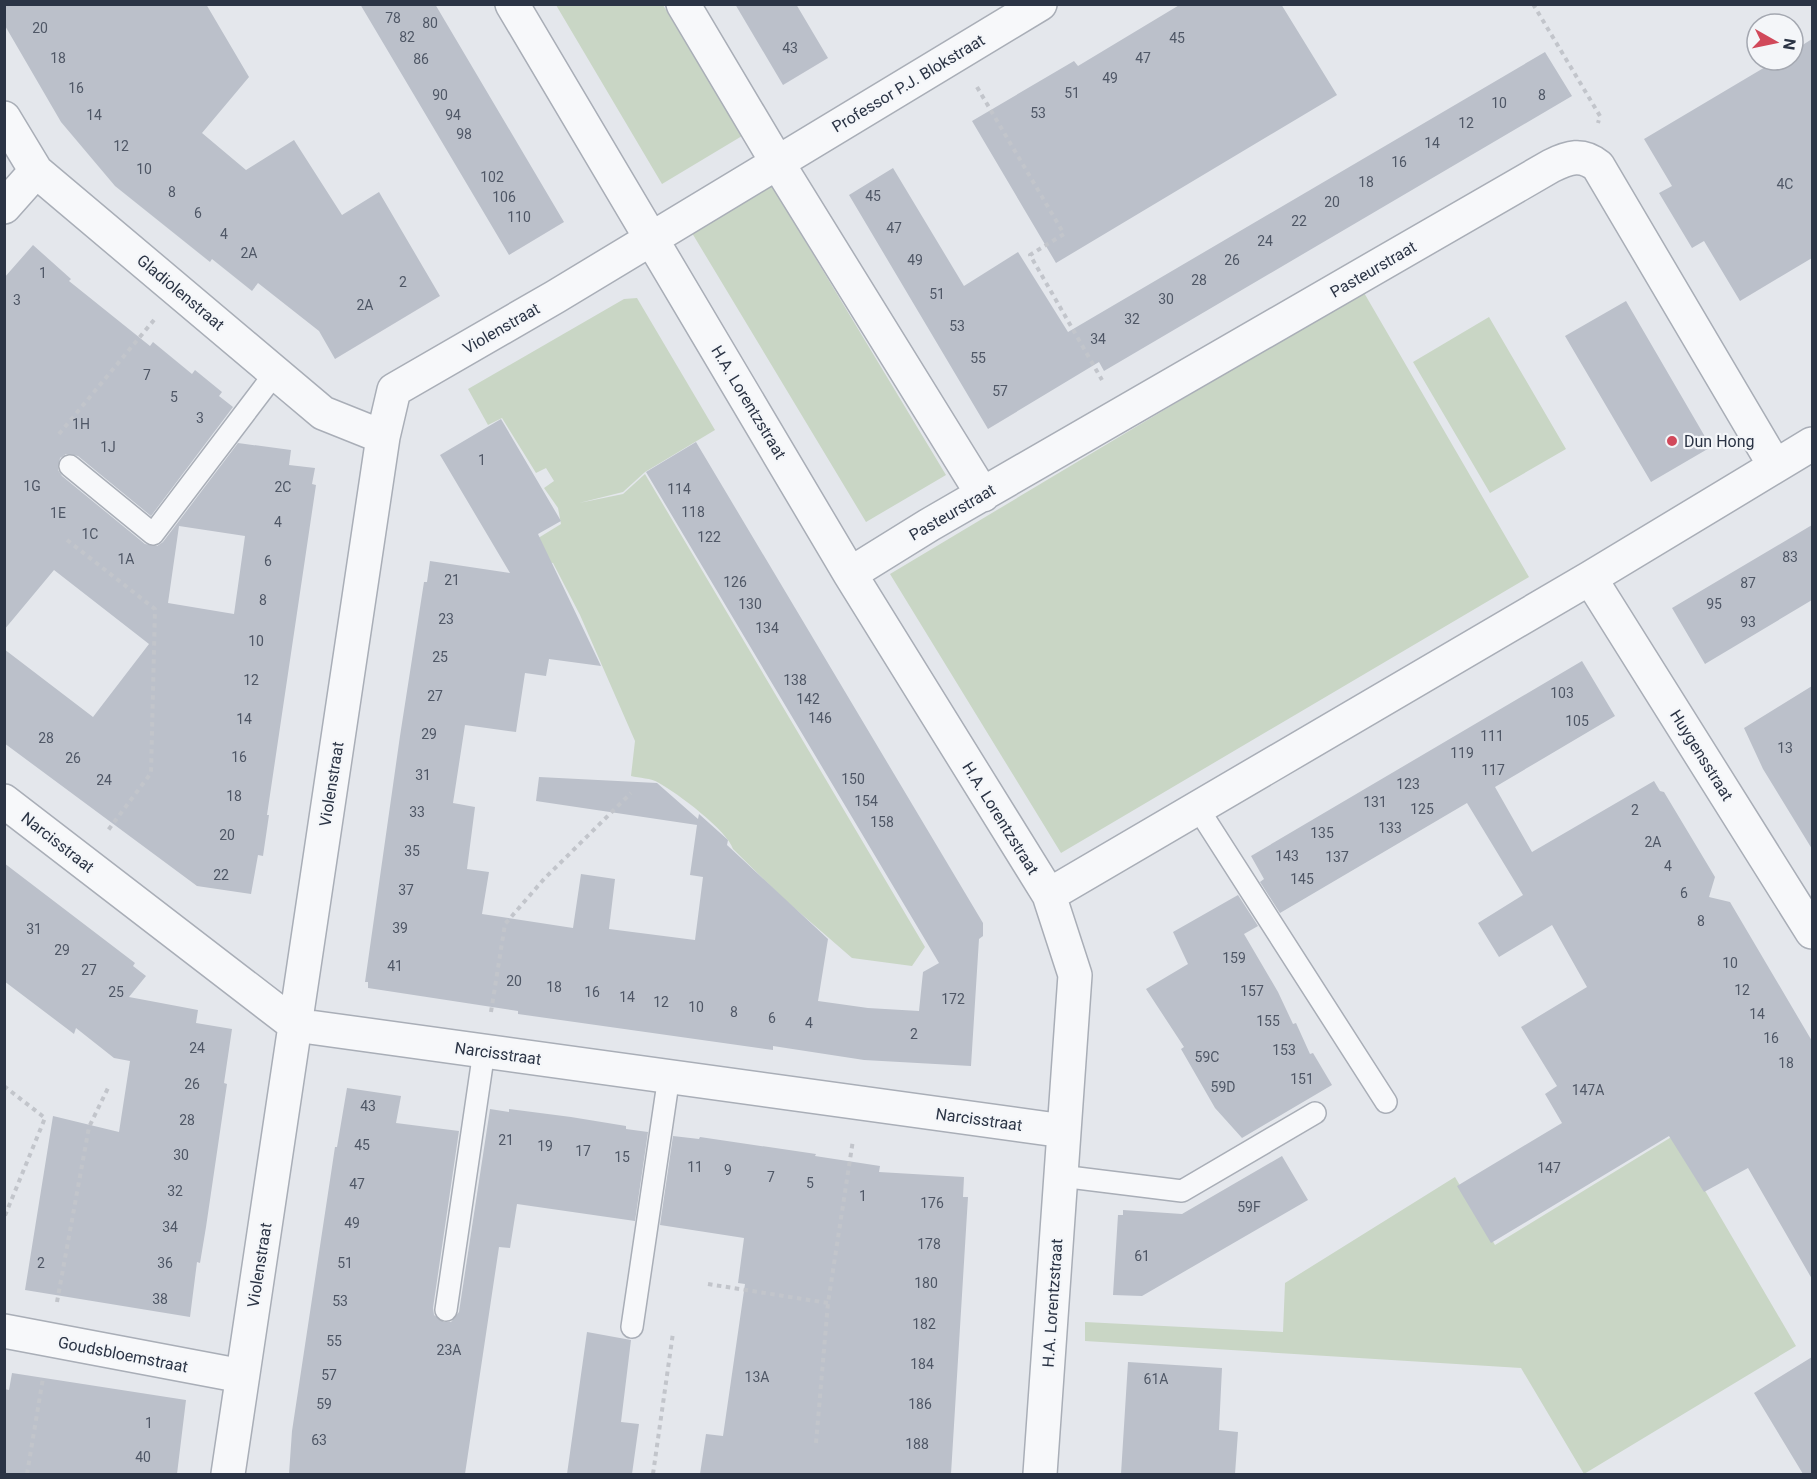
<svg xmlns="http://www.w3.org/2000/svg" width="1817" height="1479" font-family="Roboto,sans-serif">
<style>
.green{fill:#c9d6c5}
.building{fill:#bbc0ca;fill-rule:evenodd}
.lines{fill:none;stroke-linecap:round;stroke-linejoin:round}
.lane-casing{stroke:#a9aeb7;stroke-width:24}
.street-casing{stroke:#a9aeb7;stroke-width:36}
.path{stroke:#c2c5cb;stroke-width:4;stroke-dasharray:4.5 4.5;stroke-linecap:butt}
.lane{stroke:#f7f8fa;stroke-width:21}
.street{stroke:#f7f8fa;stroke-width:33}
.poi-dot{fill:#d1495b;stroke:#f4f6f9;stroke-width:2}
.labels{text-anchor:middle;stroke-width:4.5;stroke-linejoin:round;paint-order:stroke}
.number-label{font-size:14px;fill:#4f5766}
.street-label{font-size:16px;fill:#2b3445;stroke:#f4f6f9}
.poi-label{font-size:16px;fill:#2b3445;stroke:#f4f6f9;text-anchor:start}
</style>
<rect width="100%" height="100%" fill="#e4e7ec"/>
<path class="green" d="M556,5H663L742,136L662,184Z
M772,186L946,475L866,522L692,233Z
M1363,291L1529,577L1061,853L890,574Z
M637,298L715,430L645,472L623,492L579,503L623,494L645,474L925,947L912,966L852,958L784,899L733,849C727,830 677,793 659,783C651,778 639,778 631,776L635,741L580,615L553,563L509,556L561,524L558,508L544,488L554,481L546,468L536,473L502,418L488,425L468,389L624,299Z
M1489,317L1566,449L1490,493L1413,362Z
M1673,1136L1796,1346L1584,1474L1521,1368L1085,1341V1322L1283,1332L1285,1283L1455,1177L1495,1245Z"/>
<path class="building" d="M4,4H206L249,77L202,133L246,170L294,140L342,215L379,192L440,296L335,359L319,331L258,283L252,291L212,259L210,262L115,186L61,122L4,24Z
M360,4H435L564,222L509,255Z
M735,4H796L828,58L783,85Z
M1181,4H1281L1337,95L1056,263L972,121L1074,61L1078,66Z
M1812,39V258L1740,301L1704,241L1692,248L1659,193L1672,186L1644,139L1777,60H1793V51Z
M1545,52L1572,96L1104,371L1099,362L988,429L849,195L893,168L964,286L1018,252L1068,332Z
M33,245L71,279L69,281L150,346L153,342L192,374L195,370L222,392L219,396L233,407L151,516L78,456L66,454L60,458L58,470L62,476L145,544L157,546L163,542L238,443L291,450L289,465L315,468L312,484L316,485L267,815H269L263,856L258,855L251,894L197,886L4,743V649L93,717L149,644L54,570L4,630V278ZM179,526L245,536L234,614L168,603Z
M1626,301L1711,447L1651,482L1565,336Z
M501,419L561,521L538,534L601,666L549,659L546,676L525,673L516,732L465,725L453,803L475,807L467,869L489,872L482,914L573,928L581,874L615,879L609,929L695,940L703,877L690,875L697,825L536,801L539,777L657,783L698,819L699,814L728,840L727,845L828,939L818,1001L868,1008L919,1011L923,972L939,963L646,472L696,442L983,923V936L979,939L971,1066L864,1060L773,1046V1050L518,1014V1011L368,988V982H365L400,736L424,582H427L430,561L510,573L440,455Z
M1812,525V600L1705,664L1672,608Z
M1582,661L1615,716L1495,787L1532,852L1654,781L1660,791L1664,792L1715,877L1709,897L1730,902L1812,1041V1279L1748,1168L1704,1192L1669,1136L1491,1243L1457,1186L1562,1123L1545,1094L1557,1086L1521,1027L1587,987L1552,925L1499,957L1478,923L1523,895L1467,803L1280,913L1260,882L1264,879L1251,856Z
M1812,686V849L1763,769L1744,728Z
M4,863L135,963L133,966L146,976L129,997L198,1010L196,1023L232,1029L224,1083L227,1084L206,1227L200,1263L197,1262L190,1317L25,1290L53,1116L119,1132L130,1061L114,1058L76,1028L74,1034L4,981Z
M1238,895L1258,926L1244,934L1278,992L1293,1024L1296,1023L1310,1054L1313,1053L1332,1085L1242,1138L1215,1108L1181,1049L1184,1047L1146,989L1188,964L1173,932Z
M347,1088L401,1096L396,1123L459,1131L433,1308L434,1315L444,1322H451L459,1312L490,1109L509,1112V1109L571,1117L626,1126V1129L648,1132L635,1221L517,1204L510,1248L499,1247L465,1474H289L292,1431L335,1147H337Z
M673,1136L699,1139L700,1137L816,1154L815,1156L880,1166L879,1172L964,1177L963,1197H968L951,1474H700L706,1434L723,1436L745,1284L738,1283L744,1238L660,1225Z
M1282,1156L1308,1200L1142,1296L1113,1295L1118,1215H1123V1210L1182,1214Z
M587,1332L631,1340L621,1422L639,1424L632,1474H567Z
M1812,1357V1474H1803L1754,1393Z
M1128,1362L1222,1368L1219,1430L1238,1432L1235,1474H1121Z
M12,1373L186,1400L177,1474H4V1389L9,1390Z"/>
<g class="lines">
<defs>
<path id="lane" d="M70,466L153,534L276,372
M1197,807L1386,1102
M1061,1176L1182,1191L1315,1113
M446,1310L484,1051
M632,1327L669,1076"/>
<path id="street" d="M512,4L850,574L1049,895L1075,975L1040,1474
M683,4L777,162L983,495
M4,118L36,171L323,413L383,437
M4,207L36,171
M850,574L929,525L1551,166C1569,157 1582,153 1598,166L1775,466
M1590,578L1812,932
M4,801L295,1025L1064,1131
M1049,895L1590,578L1812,444
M4,1331L242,1376
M228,1474L383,437L394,390L555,297L1040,4"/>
</defs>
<use href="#lane" class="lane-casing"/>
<use href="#street" class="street-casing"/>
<path class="path" d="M1533,4L1600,116L1598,123
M977,87L1064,234L1030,255L1102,380
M59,434L154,320
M67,540L155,609L151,773L106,833
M491,1012L505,924L544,879L631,793
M4,1086L45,1118L4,1218
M708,1284L828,1303
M57,1302L89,1127L109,1086
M816,1443L828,1303L853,1140
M27,1474L43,1378
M653,1474L673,1333"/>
<use href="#lane" class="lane"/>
<use href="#street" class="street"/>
</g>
<circle class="poi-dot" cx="1672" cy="441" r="6"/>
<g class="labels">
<g class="number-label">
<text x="393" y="23">78</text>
<text x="430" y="28">80</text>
<text x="40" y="33">20</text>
<text x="407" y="42">82</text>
<text x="1177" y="43">45</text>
<text x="790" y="53">43</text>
<text x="58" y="63">18</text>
<text x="1143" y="63">47</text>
<text x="421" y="64">86</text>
<text x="1110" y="83">49</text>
<text x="76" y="93">16</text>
<text x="1072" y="98">51</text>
<text x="440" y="100">90</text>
<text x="1542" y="100">8</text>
<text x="1499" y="108">10</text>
<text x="1038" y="118">53</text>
<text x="94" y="120">14</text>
<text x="453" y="120">94</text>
<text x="1466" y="128">12</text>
<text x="464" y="139">98</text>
<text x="1432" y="148">14</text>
<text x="121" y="151">12</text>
<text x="1399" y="167">16</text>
<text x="144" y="174">10</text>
<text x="492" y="182">102</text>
<text x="1366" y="187">18</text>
<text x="1785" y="189">4C</text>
<text x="172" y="197">8</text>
<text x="873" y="201">45</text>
<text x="504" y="202">106</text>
<text x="1332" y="207">20</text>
<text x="198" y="218">6</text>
<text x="519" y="222">110</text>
<text x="1299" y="226">22</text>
<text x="894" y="233">47</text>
<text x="224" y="239">4</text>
<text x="1265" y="246">24</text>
<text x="249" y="258">2A</text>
<text x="915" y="265">49</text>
<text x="1232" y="265">26</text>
<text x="43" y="278">1</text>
<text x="1199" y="285">28</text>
<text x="403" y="287">2</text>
<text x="937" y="299">51</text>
<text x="1166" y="304">30</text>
<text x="17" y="305">3</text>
<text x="365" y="310">2A</text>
<text x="1132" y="324">32</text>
<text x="957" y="331">53</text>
<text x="1098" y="344">34</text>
<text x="978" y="363">55</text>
<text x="147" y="380">7</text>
<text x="1000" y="396">57</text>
<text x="174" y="402">5</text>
<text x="200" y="423">3</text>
<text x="81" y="429">1H</text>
<text x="108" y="452">1J</text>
<text x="482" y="465">1</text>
<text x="32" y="491">1G</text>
<text x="283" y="492">2C</text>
<text x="679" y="494">114</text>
<text x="693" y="517">118</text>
<text x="58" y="518">1E</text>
<text x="278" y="527">4</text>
<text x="90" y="539">1C</text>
<text x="709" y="542">122</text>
<text x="1790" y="562">83</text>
<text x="126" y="564">1A</text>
<text x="268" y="566">6</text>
<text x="452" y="585">21</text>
<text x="735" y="587">126</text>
<text x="1748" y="588">87</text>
<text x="263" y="605">8</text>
<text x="750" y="609">130</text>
<text x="1714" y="609">95</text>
<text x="446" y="624">23</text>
<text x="1748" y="627">93</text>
<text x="767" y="633">134</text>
<text x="256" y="646">10</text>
<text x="440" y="662">25</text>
<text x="251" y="685">12</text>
<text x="795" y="685">138</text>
<text x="1562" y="698">103</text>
<text x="435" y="701">27</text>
<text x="808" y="704">142</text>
<text x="820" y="723">146</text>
<text x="244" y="724">14</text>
<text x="1577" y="726">105</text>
<text x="429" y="739">29</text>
<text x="1492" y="741">111</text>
<text x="46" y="743">28</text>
<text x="1785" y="753">13</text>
<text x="1462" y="758">119</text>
<text x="239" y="762">16</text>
<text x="73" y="763">26</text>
<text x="1493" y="775">117</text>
<text x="423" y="780">31</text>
<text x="853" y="784">150</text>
<text x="104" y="785">24</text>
<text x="1408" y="789">123</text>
<text x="234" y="801">18</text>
<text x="866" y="806">154</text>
<text x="1375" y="807">131</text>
<text x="1422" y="814">125</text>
<text x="1635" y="815">2</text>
<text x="417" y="817">33</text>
<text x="882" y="827">158</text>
<text x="1390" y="833">133</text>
<text x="1322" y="838">135</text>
<text x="227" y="840">20</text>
<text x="1653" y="847">2A</text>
<text x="412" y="856">35</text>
<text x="1287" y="861">143</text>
<text x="1337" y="862">137</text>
<text x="1668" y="871">4</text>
<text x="221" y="880">22</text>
<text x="1302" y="884">145</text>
<text x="406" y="895">37</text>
<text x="1684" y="898">6</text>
<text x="1701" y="926">8</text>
<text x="400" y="933">39</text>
<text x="34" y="934">31</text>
<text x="62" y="955">29</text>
<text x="1234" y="963">159</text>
<text x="1730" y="968">10</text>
<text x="395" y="971">41</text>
<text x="89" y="975">27</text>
<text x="514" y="986">20</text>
<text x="554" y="992">18</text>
<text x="1742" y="995">12</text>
<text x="1252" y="996">157</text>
<text x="116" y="997">25</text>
<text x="592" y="997">16</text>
<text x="627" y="1002">14</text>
<text x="953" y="1004">172</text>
<text x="661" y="1007">12</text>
<text x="696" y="1012">10</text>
<text x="734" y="1017">8</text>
<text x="1757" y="1019">14</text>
<text x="772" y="1023">6</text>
<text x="1268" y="1026">155</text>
<text x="809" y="1028">4</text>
<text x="914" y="1039">2</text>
<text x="1771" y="1043">16</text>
<text x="197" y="1053">24</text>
<text x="1284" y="1055">153</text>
<text x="1207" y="1062">59C</text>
<text x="1786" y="1068">18</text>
<text x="1302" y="1084">151</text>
<text x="192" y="1089">26</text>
<text x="1223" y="1092">59D</text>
<text x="1588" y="1095">147A</text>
<text x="368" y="1111">43</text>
<text x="187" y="1125">28</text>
<text x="506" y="1145">21</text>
<text x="362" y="1150">45</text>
<text x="545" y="1151">19</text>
<text x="583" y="1156">17</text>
<text x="181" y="1160">30</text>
<text x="622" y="1162">15</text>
<text x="695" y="1172">11</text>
<text x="1549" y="1173">147</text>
<text x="728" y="1175">9</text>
<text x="771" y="1182">7</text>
<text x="810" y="1188">5</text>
<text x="357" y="1189">47</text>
<text x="175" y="1196">32</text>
<text x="863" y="1201">1</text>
<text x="932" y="1208">176</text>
<text x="1249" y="1212">59F</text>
<text x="352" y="1228">49</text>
<text x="170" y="1232">34</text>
<text x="929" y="1249">178</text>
<text x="1142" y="1261">61</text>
<text x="41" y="1268">2</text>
<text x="165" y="1268">36</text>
<text x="345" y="1268">51</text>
<text x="926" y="1288">180</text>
<text x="160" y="1304">38</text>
<text x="340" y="1306">53</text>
<text x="924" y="1329">182</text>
<text x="334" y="1346">55</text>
<text x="449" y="1355">23A</text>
<text x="922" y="1369">184</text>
<text x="329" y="1380">57</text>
<text x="757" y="1382">13A</text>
<text x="1156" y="1384">61A</text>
<text x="324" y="1409">59</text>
<text x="920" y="1409">186</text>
<text x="149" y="1428">1</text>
<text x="319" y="1445">63</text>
<text x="917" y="1449">188</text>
<text x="143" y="1462">40</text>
</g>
<g class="street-label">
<text transform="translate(908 83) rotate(-31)" y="6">Professor P.J. Blokstraat</text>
<text transform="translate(1373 269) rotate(-30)" y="6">Pasteurstraat</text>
<text transform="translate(181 292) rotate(40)" y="6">Gladiolenstraat</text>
<text transform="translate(501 328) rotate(-30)" y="6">Violenstraat</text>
<text transform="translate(749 402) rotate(59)" y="6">H.A. Lorentzstraat</text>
<text transform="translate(952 512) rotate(-30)" y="6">Pasteurstraat</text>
<text transform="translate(1702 755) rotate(58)" y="6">Huygensstraat</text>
<text transform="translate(331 784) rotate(-81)" y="6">Violenstraat</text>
<text transform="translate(1001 818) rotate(58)" y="6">H.A. Lorentzstraat</text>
<text transform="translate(58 842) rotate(38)" y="6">Narcisstraat</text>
<text transform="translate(498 1053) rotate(8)" y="6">Narcisstraat</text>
<text transform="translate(979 1119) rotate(8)" y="6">Narcisstraat</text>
<text transform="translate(259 1265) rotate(-81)" y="6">Violenstraat</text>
<text transform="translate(1052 1303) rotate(-86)" y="6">H.A. Lorentzstraat</text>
<text transform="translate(123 1354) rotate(11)" y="6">Goudsbloemstraat</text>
</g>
<g class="poi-label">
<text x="1684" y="447">Dun Hong</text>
</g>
</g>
<rect width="1817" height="1479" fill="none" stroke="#2b3445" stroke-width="12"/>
<g transform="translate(1775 42) rotate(99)"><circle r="28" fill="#f4f6f9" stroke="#a4a8b1" stroke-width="1.5"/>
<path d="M0-4.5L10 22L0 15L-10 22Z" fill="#d1495b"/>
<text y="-9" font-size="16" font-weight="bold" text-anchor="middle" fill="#2b3445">N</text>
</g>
</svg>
